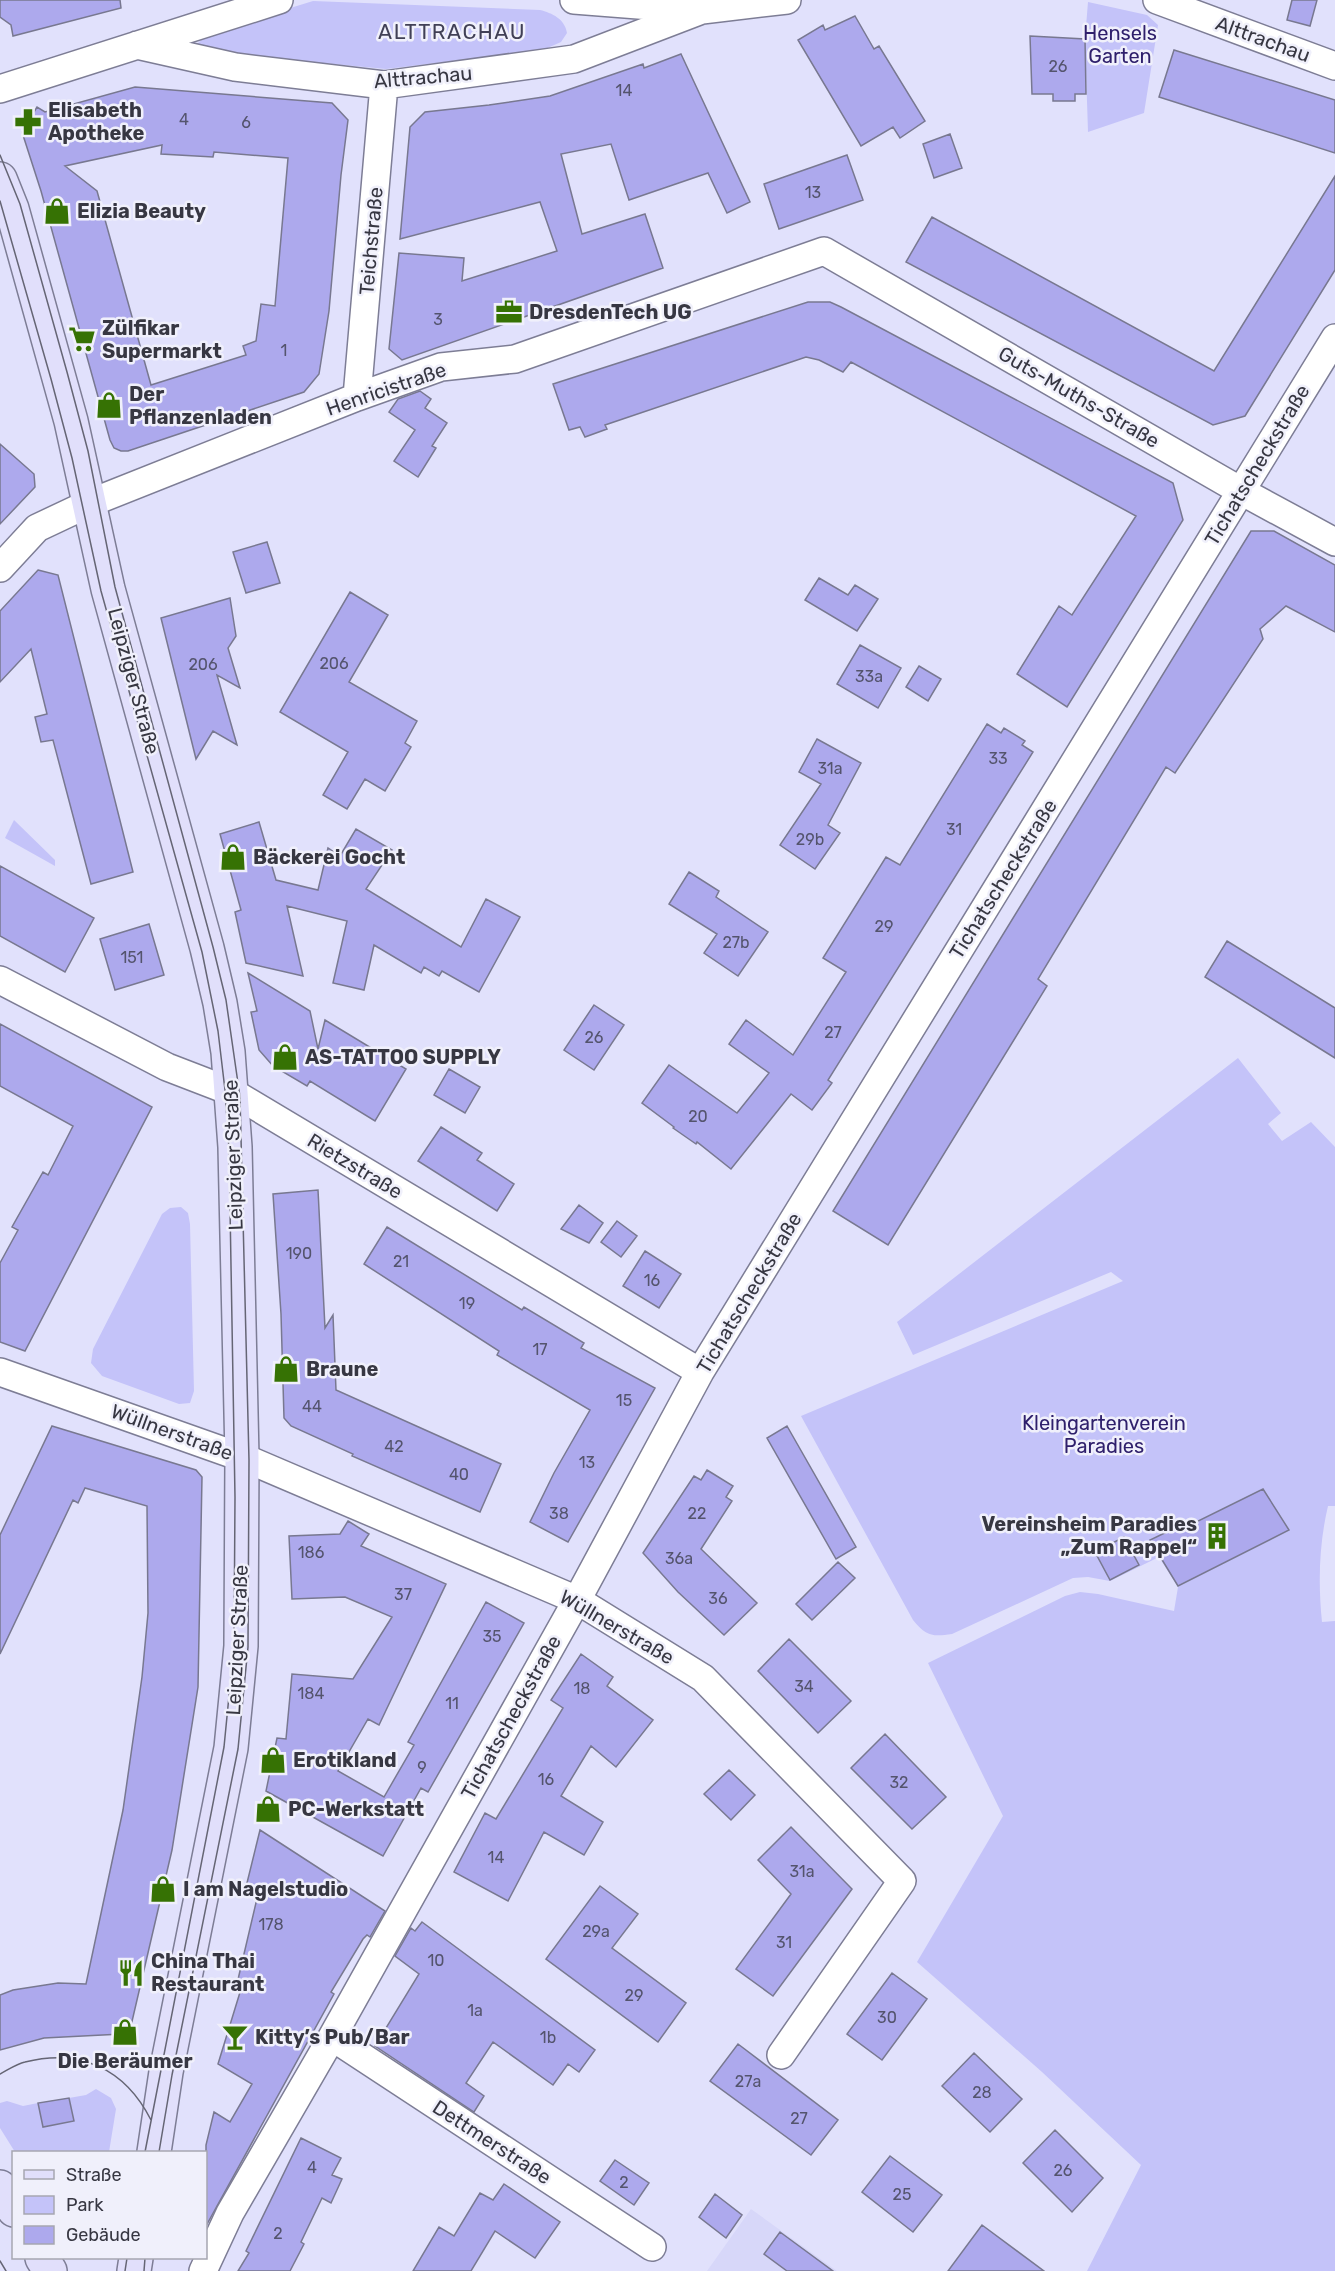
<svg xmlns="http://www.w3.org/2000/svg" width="1335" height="2271" font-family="Rubik,sans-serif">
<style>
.built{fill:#d7d7f9}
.green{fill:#c4c3f9}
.building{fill:#ada9ed;stroke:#787890;stroke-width:1.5;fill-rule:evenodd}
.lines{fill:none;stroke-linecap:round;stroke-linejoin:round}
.street-casing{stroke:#7d7d95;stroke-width:30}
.secondary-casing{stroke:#7d7d95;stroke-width:36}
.street{stroke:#fff;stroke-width:27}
.secondary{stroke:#e1dffb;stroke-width:33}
.tram{stroke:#656574;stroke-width:1.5}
.labels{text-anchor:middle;stroke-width:5;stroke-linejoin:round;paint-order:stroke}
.number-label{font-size:16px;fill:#54546d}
.park-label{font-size:20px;fill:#2f206c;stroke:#f0f0fb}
.street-label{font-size:20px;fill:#373742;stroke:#f0f0fb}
.poi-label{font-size:20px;font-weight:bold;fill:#373742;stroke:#f0f0fb;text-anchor:start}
.neighbourhood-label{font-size:21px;letter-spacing:1.5px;fill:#414056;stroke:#f0f0fb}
</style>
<rect width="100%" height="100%" fill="#e1e1fc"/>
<path class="built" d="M751,2209L837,2271H707Z"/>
<path class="green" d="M313,1L540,10C552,13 565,19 567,33L561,42L543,50L386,69L207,52L199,48L197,44L207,34Z
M1088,2L1147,15L1158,25L1144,113L1088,132L1085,39Z
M14,820L55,860V866L5,838Z
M1238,1058L1281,1113L1268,1124L1282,1141L1311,1122L1335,1147V1506H1328C1319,1544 1318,1583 1322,1622L1335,1621V2271H1087L1141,2165L1042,2072L917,1962L1003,1816L928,1663L1065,1596L1080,1592L1098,1594L1174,1611L1178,1587L1159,1557L1110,1581L1088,1577L1073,1578L952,1634C932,1637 926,1636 913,1620L801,1416L1123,1281L1111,1272L913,1355L897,1322Z
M181,1207L188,1213L190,1224L194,1391L190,1403L179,1404L102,1376L91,1363L93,1349L162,1214L170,1208Z
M96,2089L111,2098L116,2109L109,2152H15L0,2128V2103L7,2101L23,2106L38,2103L43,2127L73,2121L69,2098L86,2095Z"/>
<path class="building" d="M0,0H120L121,8L13,36L11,25L0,17Z
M1292,0H1317L1310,26L1287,20Z
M855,16L874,49L879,46L925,121L900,138L893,127L861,146L798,40L823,25L825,30Z
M1030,36L1085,39L1086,94H1075V101H1053V94H1032Z
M1174,50L1335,100V153L1159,97Z
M681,54L750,202L727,213L708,173L629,200L611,144L561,154L582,234L645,214L663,268L402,360L389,349L399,253L464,258L462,281L557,251L540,202L400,239L410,127L425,112L489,105L550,96L643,64L644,68Z
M135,87L332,103L348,120L341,175L329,311L319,374L304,392L128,451H121L114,448L110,440L41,191L22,132L37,107L45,112ZM162,145L161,154L213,157L214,152L288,158L275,306L261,304L256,341L243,346L246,355L151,385L97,191L65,166Z
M950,134L962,168L934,178L923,144Z
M847,155L863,200L779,229L764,184Z
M1335,176V270L1245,416L1213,425L906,262L932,217L1214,371Z
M808,302H830L841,307L1173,483L1183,520L1067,707L1017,674L1059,606L1072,615L1136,516L851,362L843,372L819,360L806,357L605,425L607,429L585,437L580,427L569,430L553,384Z
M420,391L431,399L425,408L447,423L432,446L436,448L418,477L394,461L415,430L389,412L398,399Z
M0,444L34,474L35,487L0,524Z
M1251,531H1274L1335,565V632L1286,606L1260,629L1263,639L1175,773L1166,767L1038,979L1047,986L888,1245L833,1211Z
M267,542L280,583L246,593L233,552Z
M38,570L58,575L133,872L91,884L53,740L41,742L35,717L47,714L31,649L0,682V611Z
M819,578L848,595L855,585L878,599L857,631L805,600Z
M350,592L388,615L349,682L417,721L405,743L411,747L385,791L365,779L347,809L323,795L348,752L280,712Z
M230,598L236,636L228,648L240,688L217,675L237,745L213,731L196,759L161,618Z
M860,645L901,668L878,708L837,684Z
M919,666L941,679L928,701L906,687Z
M987,724L1001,733L1004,728L1025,741L1022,745L1033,752L828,1080L832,1083L812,1110L791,1094L731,1169L697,1142L696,1144L673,1128L674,1127L642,1103L669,1065L737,1113L769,1073L729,1044L746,1020L793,1055L846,972L823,958L886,857L900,865Z
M817,739L861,763L828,825L840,833L815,869L780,845L821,784L799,772Z
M259,822L276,880L318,890L328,848L340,856L356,829L392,850L366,889L461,947L486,899L520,917L479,992L442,971L439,976L424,967L421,973L374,945L364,990L333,983L347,921L287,906L303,976L246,963L235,912L241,910L220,834Z
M0,866L94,918L65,972L0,936Z
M689,872L719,891L716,897L768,932L738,976L704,953L717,934L669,904Z
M149,924L164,975L115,990L100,939Z
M1227,941L1335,1008V1058L1205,977Z
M248,973L310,1011L318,1049L325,1020L406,1069L375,1121L310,1081L307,1086L273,1066L259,1050L251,1012L257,1011Z
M594,1005L624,1025L594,1070L564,1050Z
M0,1024L152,1107L25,1351L0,1342V1263L18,1230L12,1227L43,1172L48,1175L73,1126L0,1086Z
M449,1069L480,1087L465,1113L434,1095Z
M441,1127L482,1153L477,1160L514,1184L497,1211L418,1161Z
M318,1190L325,1328L333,1315L336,1390L501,1464L480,1512L352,1456L353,1454L291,1426L284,1418L281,1314L273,1194Z
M579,1205L603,1223L589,1243L561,1229Z
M617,1221L637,1236L621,1257L601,1242Z
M387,1227L522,1310L524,1307L584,1343L581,1348L655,1388L568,1542L530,1522L554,1473L590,1410L497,1355L499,1351L364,1264Z
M645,1251L681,1274L659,1308L623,1286Z
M52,1426L196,1470L202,1477L198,1687L172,1850L130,2030L122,2034L44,2038L0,2050V1995L13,1990L58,1983L86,1984L123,1810L142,1677L148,1613L147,1506L85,1488L78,1503L73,1500L0,1654V1535Z
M787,1426L856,1547L836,1559L767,1438Z
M707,1470L733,1486L726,1497L732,1501L701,1549L757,1603L724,1635L678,1592L643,1553L694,1476L701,1480Z
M1263,1489L1289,1530L1178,1586L1150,1540L1177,1527L1180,1530Z
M348,1521L369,1534L361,1546L446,1584L379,1725L368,1719L338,1771L384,1797L414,1745L408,1742L486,1602L524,1623L428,1792L421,1788L383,1856L266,1791L277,1738L286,1739L292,1674L353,1679L392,1617L345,1597L292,1599L289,1536L340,1534Z
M1124,1537L1139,1565L1110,1580L1095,1552Z
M838,1562L855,1578L812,1620L796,1604Z
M789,1639L851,1701L818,1733L758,1671Z
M581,1654L613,1677L607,1686L653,1720L616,1767L591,1746L561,1796L603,1822L584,1855L544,1832L508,1901L454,1872L485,1813L496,1819L563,1708L551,1700Z
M885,1734L946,1797L912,1829L851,1768Z
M729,1770L755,1795L731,1820L704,1794Z
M791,1827L852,1889L773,1996L736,1969L791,1894L758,1860Z
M260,1830L385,1911L370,1937L367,1935L363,1939L331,1992L334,1994L206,2226V2145L214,2112L230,2122L252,2084L218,2064L241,1989L236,1988L259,1890L246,1887Z
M600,1886L638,1914L612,1948L686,2003L658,2042L546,1959Z
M422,1922L595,2050L579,2072L568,2064L553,2085L493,2042L466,2083L484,2096L474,2112L375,2046L419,1974L395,1956L411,1928L415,1931Z
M892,1973L927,1999L882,2060L847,2034Z
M738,2044L838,2120L811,2155L710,2081Z
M974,2053L1022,2099L990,2132L942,2086Z
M69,2098L74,2121L43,2127L38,2103Z
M1055,2130L1103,2178L1072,2212L1023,2163Z
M301,2138L341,2158L332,2175L342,2179L331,2203L322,2198L301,2242L304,2244L290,2271H238L249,2253L246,2251Z
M890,2156L942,2195L913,2232L862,2192Z
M615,2160L649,2183L634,2205L600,2181Z
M504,2184L560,2222L535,2258L495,2231L471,2271H413L439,2227L454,2236L480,2193L493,2200Z
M715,2194L742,2215L726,2238L699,2217Z
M982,2225L1044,2271H948Z
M780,2232L833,2271H787L764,2254Z"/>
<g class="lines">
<defs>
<path id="street" d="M574,0L702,10L787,0
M1157,0L1335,66
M137,45L235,67L384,85L574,59L702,10
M0,89L279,0
M357,397L384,85
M0,568L37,528L90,503L357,397L441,367L515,359L824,251L1241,491L1335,542
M0,980L167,1067L232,1092L700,1372
M0,1372L249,1460L577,1600L703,1678L902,1881L781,2055
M332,2037L652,2247
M203,2271L230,2213L332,2037L577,1600L700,1372L1335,338"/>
<path id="secondary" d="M0,179L12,209L71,421L108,589L207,948L220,1003L228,1052L235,1147L242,1457L241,1646L231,1748L166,2072L154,2152
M0,2187L14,2210
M42,2258L50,2271
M134,2271L136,2258"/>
</defs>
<use href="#street" class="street-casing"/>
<use href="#secondary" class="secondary-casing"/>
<use href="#street" class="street"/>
<use href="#secondary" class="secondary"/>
<path class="tram" d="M0,155L20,204L67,372L88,451L115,587L213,947L226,1000L240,1097L249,1460L248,1647L238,1749L172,2075L159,2152
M0,201L51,379L72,458L101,591L202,952L218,1031L225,1090L229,1149L235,1497L234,1645L224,1747L145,2152
M0,2074C8,2070 16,2064 25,2062C81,2048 125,2069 151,2120
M0,2261L6,2271
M125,2271L127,2258
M144,2271L145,2258"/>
</g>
<defs>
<symbol id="pharmacy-bare" viewBox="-9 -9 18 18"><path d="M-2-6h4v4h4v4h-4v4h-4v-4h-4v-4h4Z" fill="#367204" stroke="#f0f0fb" stroke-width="2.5" paint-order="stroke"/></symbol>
<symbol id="shop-bare" viewBox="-9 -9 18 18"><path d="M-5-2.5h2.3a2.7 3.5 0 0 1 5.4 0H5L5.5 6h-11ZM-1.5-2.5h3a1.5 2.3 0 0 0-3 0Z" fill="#367204" stroke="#f0f0fb" stroke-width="2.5" paint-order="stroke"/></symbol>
<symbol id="office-bare" viewBox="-9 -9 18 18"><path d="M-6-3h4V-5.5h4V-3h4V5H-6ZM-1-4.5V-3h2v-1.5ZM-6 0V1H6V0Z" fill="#367204" stroke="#f0f0fb" stroke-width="2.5" paint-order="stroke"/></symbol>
<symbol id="supermarket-bare" viewBox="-9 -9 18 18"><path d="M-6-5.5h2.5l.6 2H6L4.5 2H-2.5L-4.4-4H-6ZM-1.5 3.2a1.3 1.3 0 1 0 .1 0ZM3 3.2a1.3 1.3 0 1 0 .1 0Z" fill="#367204" stroke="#f0f0fb" stroke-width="2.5" paint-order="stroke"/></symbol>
<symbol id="building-bare" viewBox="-9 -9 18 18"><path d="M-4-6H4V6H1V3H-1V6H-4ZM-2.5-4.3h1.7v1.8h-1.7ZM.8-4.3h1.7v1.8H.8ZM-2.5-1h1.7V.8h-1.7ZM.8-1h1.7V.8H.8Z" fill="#367204" stroke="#f0f0fb" stroke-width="2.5" paint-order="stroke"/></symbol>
<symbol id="restaurant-bare" viewBox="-9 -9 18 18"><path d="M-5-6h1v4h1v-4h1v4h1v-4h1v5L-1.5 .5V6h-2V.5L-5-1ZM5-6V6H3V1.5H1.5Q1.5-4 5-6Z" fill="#367204" stroke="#f0f0fb" stroke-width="2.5" paint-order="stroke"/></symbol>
<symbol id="bar-bare" viewBox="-9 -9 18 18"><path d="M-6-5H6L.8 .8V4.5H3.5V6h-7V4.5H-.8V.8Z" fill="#367204" stroke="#f0f0fb" stroke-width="2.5" paint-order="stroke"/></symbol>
</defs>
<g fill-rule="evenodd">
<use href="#pharmacy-bare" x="9" y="103" width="38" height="38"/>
<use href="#shop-bare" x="38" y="192" width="38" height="38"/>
<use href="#office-bare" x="490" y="293" width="38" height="38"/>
<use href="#supermarket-bare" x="63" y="320" width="38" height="38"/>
<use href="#shop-bare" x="90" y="386" width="38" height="38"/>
<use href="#shop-bare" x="214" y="838" width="38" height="38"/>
<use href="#shop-bare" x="266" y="1038" width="38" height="38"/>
<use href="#shop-bare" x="267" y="1350" width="38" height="38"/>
<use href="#building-bare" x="1198" y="1517" width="38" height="38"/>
<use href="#shop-bare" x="254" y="1741" width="38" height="38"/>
<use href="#shop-bare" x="249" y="1790" width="38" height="38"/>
<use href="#shop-bare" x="144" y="1870" width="38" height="38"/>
<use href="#restaurant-bare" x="112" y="1954" width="38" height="38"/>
<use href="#shop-bare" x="106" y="2013" width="38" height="38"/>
<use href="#bar-bare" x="216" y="2018" width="38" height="38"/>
</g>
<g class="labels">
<g class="number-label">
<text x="1058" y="72">26</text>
<text x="624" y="96">14</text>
<text x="184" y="125">4</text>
<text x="246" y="128">6</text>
<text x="813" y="198">13</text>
<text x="438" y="325">3</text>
<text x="284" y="356">1</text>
<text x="334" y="669">206</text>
<text x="203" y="670">206</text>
<text x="869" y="682">33a</text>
<text x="998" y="764">33</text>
<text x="830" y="774">31a</text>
<text x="954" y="835">31</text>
<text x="810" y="845">29b</text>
<text x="884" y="932">29</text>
<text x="736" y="948">27b</text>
<text x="132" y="963">151</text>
<text x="833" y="1038">27</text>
<text x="594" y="1043">26</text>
<text x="698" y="1122">20</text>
<text x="299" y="1259">190</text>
<text x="401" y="1267">21</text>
<text x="652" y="1286">16</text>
<text x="467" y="1309">19</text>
<text x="540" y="1355">17</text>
<text x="624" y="1406">15</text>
<text x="312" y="1412">44</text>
<text x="394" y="1452">42</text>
<text x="587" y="1468">13</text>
<text x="459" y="1480">40</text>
<text x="559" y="1519">38</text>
<text x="697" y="1519">22</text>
<text x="311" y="1558">186</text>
<text x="679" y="1564">36a</text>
<text x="403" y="1600">37</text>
<text x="718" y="1604">36</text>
<text x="492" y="1642">35</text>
<text x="804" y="1692">34</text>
<text x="582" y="1694">18</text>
<text x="311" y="1699">184</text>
<text x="452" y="1709">11</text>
<text x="422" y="1773">9</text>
<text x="546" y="1785">16</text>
<text x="899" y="1788">32</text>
<text x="496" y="1863">14</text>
<text x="802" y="1877">31a</text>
<text x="271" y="1930">178</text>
<text x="596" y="1937">29a</text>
<text x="784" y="1948">31</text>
<text x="436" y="1966">10</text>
<text x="634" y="2001">29</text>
<text x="475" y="2016">1a</text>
<text x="887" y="2023">30</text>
<text x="548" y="2043">1b</text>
<text x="748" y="2087">27a</text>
<text x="982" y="2098">28</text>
<text x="799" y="2124">27</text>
<text x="312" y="2173">4</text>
<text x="1063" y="2176">26</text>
<text x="624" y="2188">2</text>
<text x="902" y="2200">25</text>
<text x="278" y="2239">2</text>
</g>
<g class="park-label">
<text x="1120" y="40">Hensels<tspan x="1120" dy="23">Garten</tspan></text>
<text x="1104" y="1430">Kleingartenverein<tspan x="1104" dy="23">Paradies</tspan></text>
</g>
<g class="street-label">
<text transform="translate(1263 39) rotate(20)" y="7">Alttrachau</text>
<text transform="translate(423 77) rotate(-5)" y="7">Alttrachau</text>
<text transform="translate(371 241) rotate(-85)" y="7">Teichstraße</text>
<text transform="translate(386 389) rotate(-19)" y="7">Henricistraße</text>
<text transform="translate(1079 397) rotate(30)" y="7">Guts-Muths-Straße</text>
<text transform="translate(1257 465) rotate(-59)" y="7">Tichatscheckstraße</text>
<text transform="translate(134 681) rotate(75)" y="7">Leipziger Straße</text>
<text transform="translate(1003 879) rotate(-58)" y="7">Tichatscheckstraße</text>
<text transform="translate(233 1155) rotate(-92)" y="7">Leipziger Straße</text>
<text transform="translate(355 1166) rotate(31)" y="7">Rietzstraße</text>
<text transform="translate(749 1293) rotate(-59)" y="7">Tichatscheckstraße</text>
<text transform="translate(172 1432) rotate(20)" y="7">Wüllnerstraße</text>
<text transform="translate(617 1627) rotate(30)" y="7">Wüllnerstraße</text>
<text transform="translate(237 1640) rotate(-87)" y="7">Leipziger Straße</text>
<text transform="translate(511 1717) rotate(-61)" y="7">Tichatscheckstraße</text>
<text transform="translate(492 2142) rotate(33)" y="7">Dettmerstraße</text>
</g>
<g class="poi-label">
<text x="48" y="117">Elisabeth<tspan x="48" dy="23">Apotheke</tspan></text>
<text x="77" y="218">Elizia Beauty</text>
<text x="529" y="319">DresdenTech UG</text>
<text x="102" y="335">Zülfikar<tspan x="102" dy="23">Supermarkt</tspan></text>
<text x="129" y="401">Der<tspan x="129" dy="23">Pflanzenladen</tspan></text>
<text x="253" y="864">Bäckerei Gocht</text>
<text x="305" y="1064">AS-TATTOO SUPPLY</text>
<text x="306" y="1376">Braune</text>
<text x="1197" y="1531" text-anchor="end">Vereinsheim Paradies<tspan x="1197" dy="23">„Zum Rappel“</tspan></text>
<text x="293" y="1767">Erotikland</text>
<text x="288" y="1816">PC-Werkstatt</text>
<text x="183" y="1896">I am Nagelstudio</text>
<text x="151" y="1968">China Thai<tspan x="151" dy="23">Restaurant</tspan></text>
<text x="255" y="2044">Kitty’s Pub/Bar</text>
<text x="125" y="2068" text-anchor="middle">Die Beräumer</text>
</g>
<g class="neighbourhood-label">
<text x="452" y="39">ALTTRACHAU</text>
</g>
</g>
<rect x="12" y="2151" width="195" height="108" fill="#f0f0fb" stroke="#a6a6b1" stroke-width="1.5"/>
<rect x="24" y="2170" width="30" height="9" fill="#e1dffb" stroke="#a6a6b1" stroke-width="1.5"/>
<text x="66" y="2181" font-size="18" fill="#373742">Straße</text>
<rect x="24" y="2196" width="30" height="18" fill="#c4c3f9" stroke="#a6a6b1" stroke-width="1.5"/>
<text x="66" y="2211" font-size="18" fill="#373742">Park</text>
<rect x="24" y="2226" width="30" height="18" fill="#ada9ed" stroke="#a6a6b1" stroke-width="1.5"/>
<text x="66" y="2241" font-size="18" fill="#373742">Gebäude</text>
</svg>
